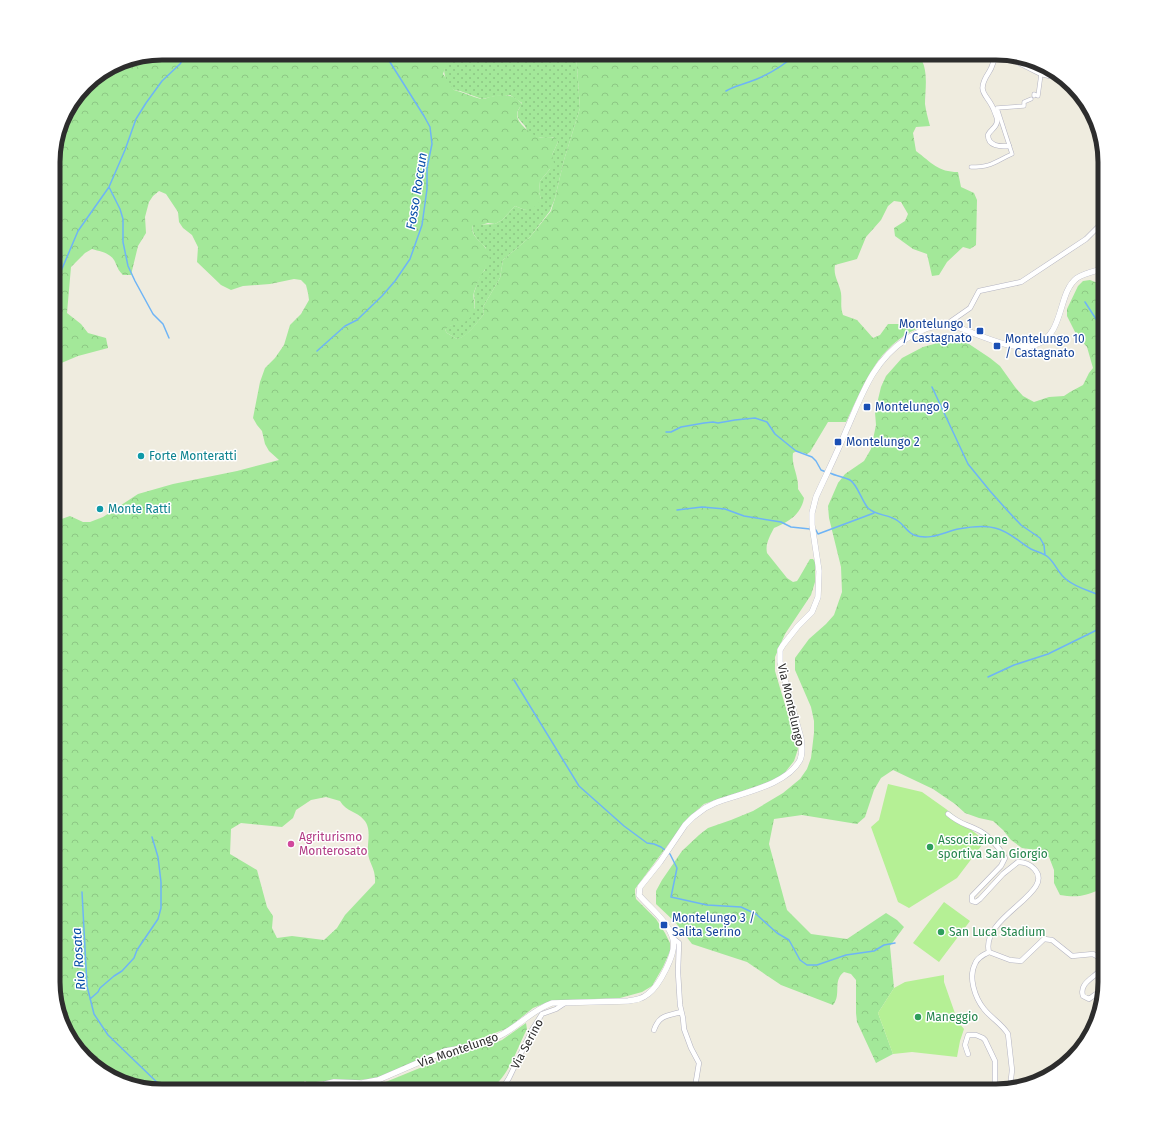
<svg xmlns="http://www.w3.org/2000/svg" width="1158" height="1144" font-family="'Fira Sans',sans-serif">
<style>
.grass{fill:url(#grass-dots)}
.forest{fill:url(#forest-crowns);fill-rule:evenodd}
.pitch{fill:#b5f095}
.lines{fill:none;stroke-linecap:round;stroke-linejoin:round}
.stream{stroke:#6eb4f6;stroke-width:1.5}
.pedestrian-casing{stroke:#b3b3c1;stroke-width:4.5}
.minor-casing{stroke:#b3b3c1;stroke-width:5.5}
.tertiary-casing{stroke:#b3b3c1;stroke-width:6}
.pedestrian{stroke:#fff;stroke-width:3.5}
.minor{stroke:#fff;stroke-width:4.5}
.tertiary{stroke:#fff;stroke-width:5.5}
.transit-dot{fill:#1a4fb4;stroke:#fff;stroke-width:1.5}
.culture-dot{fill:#0f9aa8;stroke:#fff;stroke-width:1.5}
.hotel-dot{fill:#d1479c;stroke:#fff;stroke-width:1.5}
.leisure-dot{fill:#2e9e5b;stroke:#fff;stroke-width:1.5}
.labels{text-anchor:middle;stroke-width:3;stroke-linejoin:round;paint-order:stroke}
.transit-label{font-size:12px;fill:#164399;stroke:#fff;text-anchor:start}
.culture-label{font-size:12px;fill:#0d838f;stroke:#fff;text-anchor:start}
.street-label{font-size:12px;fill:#2d2d2d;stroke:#fff}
.hotel-label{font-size:12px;fill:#b23c85;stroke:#fff;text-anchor:start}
.leisure-label{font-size:12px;fill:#27864d;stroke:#fff;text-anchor:start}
.water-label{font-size:13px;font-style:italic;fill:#064da8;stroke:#fff}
.rim{fill:none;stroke:#2d2d2d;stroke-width:5}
</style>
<defs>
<pattern id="grass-dots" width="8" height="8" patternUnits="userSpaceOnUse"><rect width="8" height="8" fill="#a3e899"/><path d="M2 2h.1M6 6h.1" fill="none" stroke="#8dc784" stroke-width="1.8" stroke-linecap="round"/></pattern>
<pattern id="forest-crowns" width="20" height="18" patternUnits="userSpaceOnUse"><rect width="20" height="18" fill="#a3e899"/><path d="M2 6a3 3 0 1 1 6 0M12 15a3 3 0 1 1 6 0" fill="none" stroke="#8dc784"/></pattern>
</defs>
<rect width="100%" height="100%" fill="#efecdf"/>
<path class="grass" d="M451,53H576L580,108L564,160L555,198L550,211L530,237L503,260L500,278L483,307L484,314C477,322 468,337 457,339L447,333L445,330C447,326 449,325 454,325L475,308L474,293L480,275L485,270L486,248C480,242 470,234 473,225L495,224L502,220L515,206L525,210L541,199L539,192L540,181L550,169L552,155L558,142L553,137C545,139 534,138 528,132C527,130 526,128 525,126C516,116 515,116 522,103L510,95L496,96L482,99L460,91L454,90C442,79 441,65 451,53Z"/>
<path class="forest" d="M162,53H451L449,56L443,74L454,90C463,92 472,97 481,99C484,99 487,98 490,97C504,94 512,93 522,104C520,107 517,111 517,115C517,123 531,134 538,137C544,139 550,136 556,138L558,142L552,155L554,163L550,169L540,181L539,192L541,199L537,206L525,210L515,206L502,220L495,224L488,223L481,225H473C469,237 484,242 488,252C490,256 490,260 489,265L486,266C485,271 482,273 480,277C478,282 476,287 474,292C472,299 477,306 473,313C472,316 468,321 464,322C458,326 449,323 445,330L447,333L457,339C468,336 477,322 484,314L483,307L500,278L503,260L530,237L551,211L555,198L564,160L580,108L576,53H916C930,65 925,88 925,104C926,111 928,119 930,126L916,127L913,133L916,151C932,163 938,172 958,172L961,187L974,193L977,200L976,245L970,249L963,247L947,262L939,275L932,276L927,254L913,249L895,236L894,228L905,221L908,214L901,202L894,201L888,206L881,220L866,237L857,259L835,265C833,276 839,282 841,293C842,301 840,307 843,315L857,320L873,338L880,335L888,324H909L919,328C877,346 865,383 846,422H828L810,452L807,454L797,451L793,453C791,465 799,476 798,489L804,498C801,515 788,522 774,528C770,536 765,544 767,553L787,578L793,582L797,581L799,578L810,559H813L815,562V582L811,595L785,634L775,657V671L798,749L794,761L783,775L766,783L704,804L688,818L635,889V893L636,899L656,919L665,933L670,943V951L663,967L652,986L642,992L620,998L568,1000L548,1002L533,1008L508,1028L377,1078L351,1081H324L308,1083L305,1081L300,1085L298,1091H162L120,1083L80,1054L61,1023L53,982V522L70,516L83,522H90L103,517L138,494L173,484L237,471L279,460L269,451L265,444L262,431L257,425L253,418L260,382L265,368L275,358L284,345L290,325L301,314L309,300L308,293L306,285L301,280L294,279L270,284L243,286L231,290L221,285L197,262L198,247L192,235L183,228L179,222L178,212L166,194L159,191L153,196L149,202L145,217L146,233L138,246L131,275H123C119,271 118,269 116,264C112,253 102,252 92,249L85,253L71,267L67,313L81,324L88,333L106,338L108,348L78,356L59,364H53V155L64,114L90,80L121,61ZM326,797L340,801C346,812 357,811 364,820C372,829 367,842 368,853C369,864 376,868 375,883L345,915L337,928L324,940L292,936L277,938L272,928L273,916L267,907L257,870L230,854L231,829L241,823L282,827L293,818L296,810L311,800Z
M1090,280L1103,285L1105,287V892L1101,889C1085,896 1077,898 1060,895L1054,883V870L1049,857L1036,850L1022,848L1011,840L1003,830L993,821L979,818L965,813L955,804L933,789L893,770L881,778L874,790L865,817L857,824L802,815L774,819L769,844L787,910L811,934L847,939L886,913L897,920L904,927L890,946L894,988L878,1013L893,1054L876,1063L857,1022L856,1013V980L851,974L844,972C832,981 842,994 833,1005L781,985L747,962L692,944L676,923L656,904V891L662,880L682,851L699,835L708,828L731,820L753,811L783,793L800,779L807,769L811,758L814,733V721L811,707L795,670V658L809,639L826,624L834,615L842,592L841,567L829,518L828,506L838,483L845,474L864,461L871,449L876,425L875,412L881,387L886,376L902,358L923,347L934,344L946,340H957L969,344L990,358L1000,366L1015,387L1023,396L1034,402L1049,397L1064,396L1070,392L1083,385L1089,373L1093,368L1087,347L1077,336L1067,316V309L1078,286L1083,281Z
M526,1023L527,1029C520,1042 507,1079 494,1085C486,1089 476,1090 467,1091H336L341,1087L371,1088L454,1054L489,1045L502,1040Z"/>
<path class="pitch" d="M888,784L922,792L946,809L985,841L957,878L909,908L898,902L871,827L879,820Z
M944,902L970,921L939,962L913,943Z
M944,975V982L958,1022L964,1029L960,1041L957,1057L912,1052L893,1054L878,1013L894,988L905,982Z"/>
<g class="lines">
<path class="stream" d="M726,91C734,86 741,85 749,82C767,76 784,65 798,53
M109,187L120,209L123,219V242L128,266L135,281L153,314L163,324L169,338
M53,290L78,231L109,187L125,150L136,119L146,103L162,81L180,64L187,53
M1085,302L1105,333
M317,351L345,326L357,320L382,296L395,281L410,259L422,225L427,189V168L432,144L430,127L424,116L388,59L386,53
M932,387L968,464L990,491L1006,509L1021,525L1040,538L1044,545L1045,555
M666,432H671L681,427L704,423L713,422L718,423L735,420L755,418L767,422L775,434L796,451L812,457L816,461L821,470L826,472
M830,473C836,476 844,477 850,480C857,484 862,501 868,508C876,516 889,514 898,521C904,525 907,532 914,535C930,541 944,532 958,529C969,527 984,525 995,528C1009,531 1019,542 1031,549C1037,552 1043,553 1048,557C1056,564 1058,574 1067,580C1078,589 1093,591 1105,598
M677,510L702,507L725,509L744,516L781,522L791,527L810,529
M814,530H816L818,534L874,513
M988,677L1014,665L1048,654L1105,626
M514,680L579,786L624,826L647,843L654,844L661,847L670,854L677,868L671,897L707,905L741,907L756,914L777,933L789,940L800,960L807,965H817L846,955L874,951L884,945L895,943
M82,892L87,986L94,1014L108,1035L166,1091
M90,999L98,992L100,988L114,976L122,971L134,958L137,950L158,919L161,908V882L158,857L152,837"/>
<defs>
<path id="pedestrian" d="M1034,96V94L1038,96L1041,74
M971,167C992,167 994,162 1012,154L997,108L1024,106V102L1031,99"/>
<path id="minor" d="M999,53L1041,74L1063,79
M1001,54C990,62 995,63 989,72C974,95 989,93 995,113C996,116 998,119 997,122C996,128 990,130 988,135C988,146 1000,147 1009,146
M947,324L970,308L979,291L1021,282L1086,239L1100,225H1103
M948,814C960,824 963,823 976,829C988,834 999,847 1005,858L1001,866L972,896V901L976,902L980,899L1003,874L1018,862C1030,862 1044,873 1036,886C1025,905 982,925 989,952L1010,960L1021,961L1044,939L1052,940L1072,956L1093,954L1102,959C1109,975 1077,978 1083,996L1089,999L1103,989
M674,939L679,943L678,972L680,1005L683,1018L684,1029L691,1048L699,1063L695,1087L698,1091
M989,952C983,955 977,958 975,964C968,977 975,998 984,1009C991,1018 1002,1024 1008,1034L1012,1070L1010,1088
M654,1030C659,1015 667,1016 681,1012
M968,1054L965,1045L968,1035H976L983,1038L985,1040L995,1061V1083L997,1091
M494,1091L504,1086L509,1078L532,1030L542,1014L556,1009L565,1003"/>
<path id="tertiary" d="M314,1091L325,1084L334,1082L362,1083L378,1080L445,1051C463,1048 483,1044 499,1036C518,1027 532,1010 552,1003L628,1001C636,1000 642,999 648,994C659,986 677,953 673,939C668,921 650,908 639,895L640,887L660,862L685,825L693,817L705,808L715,803C740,793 786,786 800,760C803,753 802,745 801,738L780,662V650L783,645L798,626L812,612L818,597L819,571L812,525V513L816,497C826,475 837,453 846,431C862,395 872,362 906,339C913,335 920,331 928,328C936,326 946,323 954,326C976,333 1014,353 1035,345C1065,335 1057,293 1077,278C1085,273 1096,271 1105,268"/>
</defs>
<use href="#pedestrian" class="pedestrian-casing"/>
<use href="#minor" class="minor-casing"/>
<use href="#tertiary" class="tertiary-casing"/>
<use href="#pedestrian" class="pedestrian"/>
<use href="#minor" class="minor"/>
<use href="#tertiary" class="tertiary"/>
</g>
<g class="transit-dot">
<rect x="976" y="327" width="8" height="8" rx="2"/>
<rect x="993" y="342" width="8" height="8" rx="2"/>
<rect x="863" y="403" width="8" height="8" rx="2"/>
<rect x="834" y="438" width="8" height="8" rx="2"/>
<rect x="660" y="921" width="8" height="8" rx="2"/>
</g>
<g class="culture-dot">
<circle cx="141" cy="456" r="4"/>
<circle cx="100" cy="509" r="4"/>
</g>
<circle class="hotel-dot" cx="291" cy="844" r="4"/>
<g class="leisure-dot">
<circle cx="930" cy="847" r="4"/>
<circle cx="941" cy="932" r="4"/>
<circle cx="918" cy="1017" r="4"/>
</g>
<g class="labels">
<g class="transit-label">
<text x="972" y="328" text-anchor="end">Montelungo 1<tspan x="972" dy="14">/ Castagnato</tspan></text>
<text x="1005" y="343">Montelungo 10<tspan x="1005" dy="14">/ Castagnato</tspan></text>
<text x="875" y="411">Montelungo 9</text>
<text x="846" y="446">Montelungo 2</text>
<text x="672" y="922">Montelungo 3 /<tspan x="672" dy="14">Salita Serino</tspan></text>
</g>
<g class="culture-label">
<text x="149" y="460">Forte Monteratti</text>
<text x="108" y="513">Monte Ratti</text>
</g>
<g class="street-label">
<text transform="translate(791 705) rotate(77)" y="4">Via Montelungo</text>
<text transform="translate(527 1044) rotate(-62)" y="4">Via Serino</text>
<text transform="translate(458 1050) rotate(-19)" y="4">Via Montelungo</text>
</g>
<g class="hotel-label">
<text x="299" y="841">Agriturismo<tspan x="299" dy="14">Monterosato</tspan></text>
</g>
<g class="leisure-label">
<text x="938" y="844">Associazione<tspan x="938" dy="14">sportiva San Giorgio</tspan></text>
<text x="949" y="936">San Luca Stadium</text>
<text x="926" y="1021">Maneggio</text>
</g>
<g class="water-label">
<text transform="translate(416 191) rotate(-81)" y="5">Fosso Roccun</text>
<text transform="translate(78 959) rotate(-94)" y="5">Rio Rosata</text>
</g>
</g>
<path d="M0 0H1158V1144H0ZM162 60H996A102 102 0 0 1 1098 162V982A102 102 0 0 1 996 1084H162A102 102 0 0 1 60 982V162A102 102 0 0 1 162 60Z" fill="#fff" fill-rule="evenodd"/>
<path class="rim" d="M162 60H996A102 102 0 0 1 1098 162V982A102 102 0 0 1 996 1084H162A102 102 0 0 1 60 982V162A102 102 0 0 1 162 60Z"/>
</svg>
